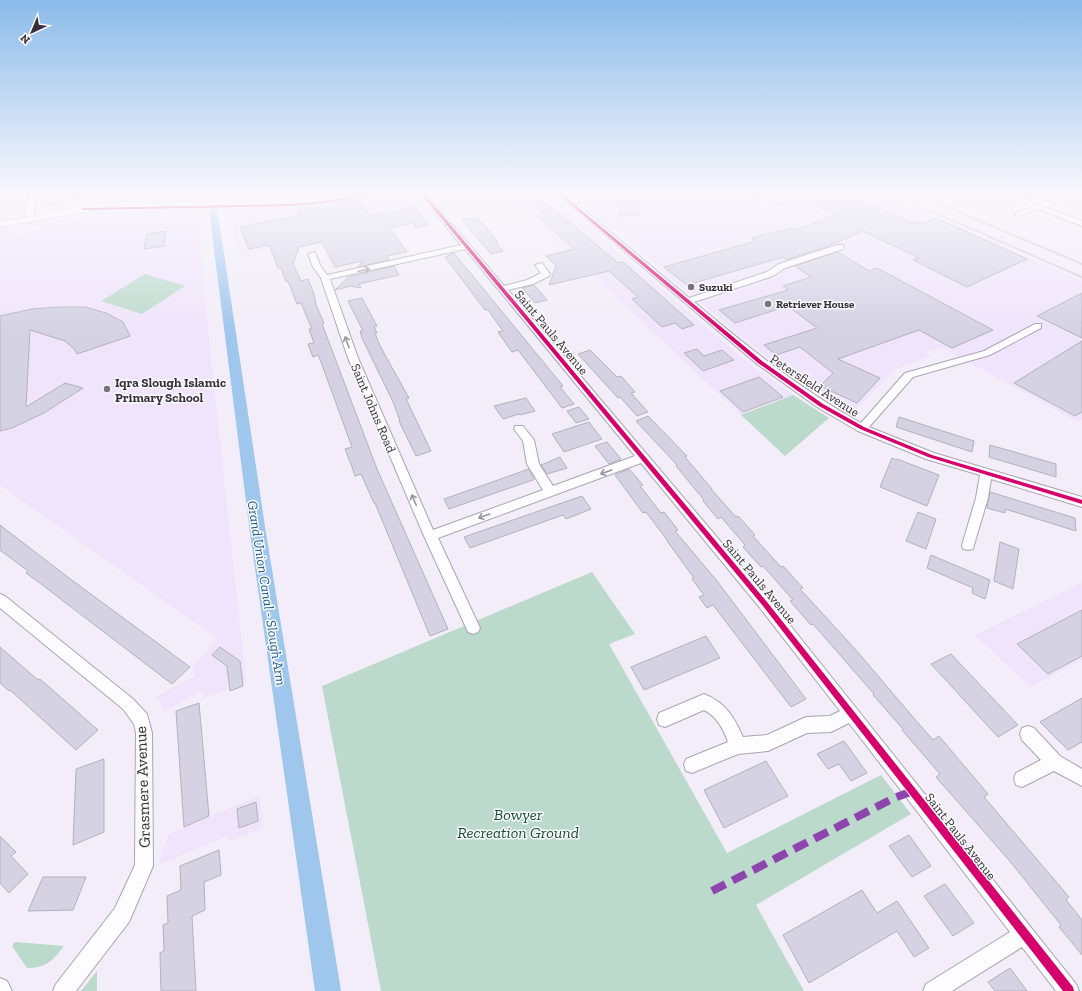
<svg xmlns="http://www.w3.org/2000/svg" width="1082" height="991" font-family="'Zilla Slab',serif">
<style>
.built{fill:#efe4fb}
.green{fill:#bbdacc}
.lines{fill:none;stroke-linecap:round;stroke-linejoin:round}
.canal{fill:#9fc6ed;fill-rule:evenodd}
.building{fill:#d4d2e3;stroke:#b3b1bc}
.street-casing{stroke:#aaa5b0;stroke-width:2}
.secondary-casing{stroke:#aaa5b0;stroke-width:1}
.street{fill:#fdfcfe;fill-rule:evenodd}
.secondary{fill:#fdfcfe;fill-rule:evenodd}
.rail{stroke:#cfcdd1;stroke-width:2}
.quiet{stroke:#8e44ad;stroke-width:8;stroke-dasharray:15 8;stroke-linecap:butt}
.cycleway-casing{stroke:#fafafa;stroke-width:2}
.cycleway{fill:#d6006c;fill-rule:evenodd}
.oneway{stroke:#9a969e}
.poi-dot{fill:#78727e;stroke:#fafafa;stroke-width:1.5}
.labels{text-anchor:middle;stroke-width:3;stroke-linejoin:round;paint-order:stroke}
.far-poi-label{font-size:11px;font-weight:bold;fill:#36303d;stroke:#fafafa;text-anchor:start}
.street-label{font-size:13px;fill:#36303d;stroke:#fafafa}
.poi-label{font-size:13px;font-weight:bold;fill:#36303d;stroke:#fafafa;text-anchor:start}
.water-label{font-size:14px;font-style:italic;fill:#1b5a89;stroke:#fafafa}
.near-street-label{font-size:16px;fill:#36303d;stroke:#fafafa}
.near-park-label{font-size:16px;font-style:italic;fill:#154d32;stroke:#fafafa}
</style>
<rect width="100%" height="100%" fill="#f2edf8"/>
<path class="built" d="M227,194H338L290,199L227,196Z
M370,194H414L430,214L239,255L229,208L334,202Z
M507,194H551L754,368L793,395L741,415Z
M571,194H884L976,234L1082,281V419L1078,422L943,348L926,352L930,355L929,357L896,369L856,409L845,407L810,389L789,375L658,268L657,265L627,240L631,236L619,228L612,229L580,202L583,199L576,195Z
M159,207L198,208L204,293L246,683L204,698L201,691L165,711L156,697L195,676L192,666L218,639L0,485V227H7L13,236L38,230L51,221L95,218L104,210Z
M1082,583V660L1030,687L975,635Z
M259,796L263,828L230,841L227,836L158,865L169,834Z"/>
<path class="green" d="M145,274L185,286L142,314L101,301Z
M793,395L829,418L785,456L741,415Z
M592,572L635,634L609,644L727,853L881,775L911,814L756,905L804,991H381L322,686Z
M15,942L64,946C53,961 45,968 27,968L12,946Z
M97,971V991H81Z"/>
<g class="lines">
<path class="canal" d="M207,194H215L266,533L341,991H315L250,533Z"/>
</g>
<path class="building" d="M38,194H81L56,206L37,201Z
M293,194H333L295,198Z
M529,194H536L618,263L623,262L694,325L682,329L675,323L662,327L632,299L638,297L609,271L549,285L556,266L546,256L574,249L539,217L545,215L525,198Z
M618,194H637L639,216H619Z
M753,194H847L912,223L916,221L923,224L936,218L1027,259L967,287L913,260L919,258L863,231L828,246L786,260L783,257L687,285L664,267L756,241L751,238L792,228L794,230L835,215L804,198L776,207Z
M1033,194L1006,206L979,195V194Z
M358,198L370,216L415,207L428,225L416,228L413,223L390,228L407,252L387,256L389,260L358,267L363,261L335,267L322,242L299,247L293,264L301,281L308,279L314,294L316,305L324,323L322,324L377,469L448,629L430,636L375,503H374L361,474L355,476L352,467L345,449L352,447L321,362L318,355L313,357L308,344L314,343L309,329H312L301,303L297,304L288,281L286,282L281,268H278L269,245L249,249L240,227L300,215L297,207L345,201Z
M477,217L498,242H495L503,251L491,254L462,220Z
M166,231L164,246L144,249L147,234Z
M838,252L869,271L877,268L993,330L952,348L919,330L838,359L880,378L857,403L820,386L833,373L800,347L776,355L764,345L817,328L788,306L735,323L719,310L788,290L783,286L811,277L795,266Z
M454,253L554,375L563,386L560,387L574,404L562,408L518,350L512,352L498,332L503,331L488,310H485L445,257Z
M394,266L399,275L359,284L361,288L351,286L335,290L348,277Z
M534,285L547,300L535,303L522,288Z
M1082,293V338L1037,316Z
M362,298L377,326L374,327L377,333H375L380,346L409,398L406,399L431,451L416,456L399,421H400L394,404L362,338L360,331H363L348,301Z
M59,307H85L106,313L123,322L130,336L77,354L74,349L65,341L30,330L26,407L65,383L83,388L44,413L12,428L0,431V316L32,309Z
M1082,341V412L1075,416L1014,383Z
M697,349L704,356L722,350L734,360L703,371L684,353Z
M590,350L617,377L621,376L635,392L631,393L648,412L637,416L620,397L618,398L578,354Z
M759,377L783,397L743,412L720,391Z
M526,398L535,411L520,415L519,414L503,419L494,406Z
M579,407L589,419L576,423L567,411Z
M648,416L687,456L685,457L712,489H711L736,517L738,516L755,535L753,536L781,567L783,566L803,588L800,589L856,650L912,716L933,740L939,736L988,794L984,797L1069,897L1066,900L1082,920V955L1059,927L1061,925L1008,859L936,777L940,774L902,730L903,729L873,695L874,694L813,624L811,625L790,601L793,600L763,566L761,567L743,547L745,545L721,517L718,519L703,501L704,500L676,466L677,465L636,421Z
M899,417L974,441L972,452L896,427Z
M589,422L602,439L564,452L552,434Z
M607,442L621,459L609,464L595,446Z
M990,445L1056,464V477L989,457Z
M560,457L567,468L547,474L541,465Z
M892,458L896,460L897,459L939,475L927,506L880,487Z
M529,469L534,479L533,480L472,501L449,509L444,499Z
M629,469L643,485L640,486L661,513L664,512L678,530L675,531L717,581L806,699L791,707L713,605L707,608L699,597L704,595L692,579L694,578L667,541H668L646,512L643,513L615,475Z
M990,492L1075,518L1076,531L1005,509V513L987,508Z
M582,496L591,509L566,519L563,515L470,548L464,537Z
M918,512L936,519L926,549L906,541Z
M0,525L69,578L190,667L172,684L41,584L26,573L28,571L0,550Z
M1000,542L1019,549L1013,589L994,581Z
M931,555L990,580L985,599L972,593L973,588L927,568Z
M1082,610V656L1048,674L1017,644Z
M706,636L720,658L644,690L631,667Z
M0,647L38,680L40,679L98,730L76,750L10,690L9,691L0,683Z
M220,647L240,661L243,686L230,691L227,666L212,655Z
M951,654L1018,725L998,737L931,664Z
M1082,698V742L1068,750L1040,722Z
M199,703L209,816L184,827L176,711Z
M844,741L867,773L851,781L839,764L828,769L817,754Z
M104,759V832L73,845L76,769Z
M766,761L788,796L724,828L704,790Z
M256,802L258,821L239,828L237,809Z
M909,835L931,866L912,877L889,846Z
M0,836L16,852L11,856L28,874L9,893L0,883Z
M219,850L221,875L204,882L205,910L192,916L196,991H161L160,953L164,951L163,925L168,923L167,896L181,890L180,866Z
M43,877H86L73,910L28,911Z
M945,884L974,923L953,936L924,896Z
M862,890L877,913L897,901L929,948L914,957L897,931L809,983L783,935Z
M1010,968L1027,991H995L988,982Z"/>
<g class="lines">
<defs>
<path id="street" d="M30,194H37L34,211V221L30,223L26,221V211Z
M420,194H427L504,286L527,280L541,273L535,265L542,263L550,274L549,276L533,284L508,290L770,600L1076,984L1079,991H1056L1022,947L952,991H923L926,984L1010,932L849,723L831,732L807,733L768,751L738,754L692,773L686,771L684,765L686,759L728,742C723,728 717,717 704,710L665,727L659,725L657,719L659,713L704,694C726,703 734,717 743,737L767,735L806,717L830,716L840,711L760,608L641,463L438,538L480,628L478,632L473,634L468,632L424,536L348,358L321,278L313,267L308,254L315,252L321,267L327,275L461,245ZM465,249L635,456L553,486L539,464L534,440L523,426H515L514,429L523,441L527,464L543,490L433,530L358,358L330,279Z
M557,194H565L689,298L767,272L779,264L837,245H843V249L785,268L773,276L694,302C748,347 798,388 861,423L905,373L984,351L1035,324H1041V328L990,355L913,377L869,427L934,453L1082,497V507L991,479L988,498L974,545L973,549L968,550L963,549L962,545L976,498L980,475L926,459L858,431L817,407L757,364Z
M1056,198L1060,200L1058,201L1045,207L1082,221V226L1038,209L1018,216L1014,214Z
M0,594L5,596L133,699L147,714L152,733L153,866L129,922L76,991H53L56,984L115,908L135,865L136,733L134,724L123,709L0,608Z
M1028,726L1034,728L1060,756L1082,769V786L1054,771L1022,787L1016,785L1014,779L1016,773L1041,760L1022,740L1020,734L1022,728Z
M0,978L7,981L12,991H0Z"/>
<path id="secondary" d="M346,194H365L345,200L301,205L105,209L0,227V221C35,218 69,205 105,203C184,198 268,207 346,194Z"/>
</defs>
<use href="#street" class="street-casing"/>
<use href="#secondary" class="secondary-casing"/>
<use href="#street" class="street"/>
<use href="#secondary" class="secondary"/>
<path class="rail" d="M892,194L1082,277
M916,194L1082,264"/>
<path class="quiet" d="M712,891L894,798L913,791"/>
<defs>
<path id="cycleway" d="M362,194H371L333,202L293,206L83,210L81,209L83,208L293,204L333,200Z
M421,194H425L767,602L1073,987L1074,991H1063L763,606Z
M558,194H562L762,361L823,404L864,427L932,455L1082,500V504L928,457L860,429L819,406L758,363Z"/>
</defs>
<use href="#cycleway" class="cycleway-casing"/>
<use href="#cycleway" class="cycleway"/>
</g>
<defs><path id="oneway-shaft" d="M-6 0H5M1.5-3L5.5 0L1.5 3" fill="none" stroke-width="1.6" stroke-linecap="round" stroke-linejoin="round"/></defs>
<g class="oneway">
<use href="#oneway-shaft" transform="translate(364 270) rotate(-12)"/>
<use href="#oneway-shaft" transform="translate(347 342) rotate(-109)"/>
<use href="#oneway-shaft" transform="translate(606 472) rotate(160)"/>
<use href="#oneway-shaft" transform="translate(414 500) rotate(-113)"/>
<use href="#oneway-shaft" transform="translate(484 516) rotate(160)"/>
</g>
<linearGradient id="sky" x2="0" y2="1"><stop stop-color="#8bbbea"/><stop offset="0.58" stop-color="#f9f7fc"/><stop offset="1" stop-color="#f9f7fc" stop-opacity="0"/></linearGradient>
<rect width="1082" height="333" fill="url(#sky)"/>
<g class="poi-dot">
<circle cx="691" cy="287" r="4"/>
<circle cx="768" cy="304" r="4"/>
<circle cx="107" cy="389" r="4"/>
</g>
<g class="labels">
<g class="far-poi-label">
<text x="699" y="291">Suzuki</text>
<text x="776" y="308">Retriever House</text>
</g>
<g class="street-label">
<text transform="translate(552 332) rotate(50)" y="5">Saint Pauls Avenue</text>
<text transform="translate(815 385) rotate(33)" y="5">Petersfield Avenue</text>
<text transform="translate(374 408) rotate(67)" y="5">Saint Johns Road</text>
<text transform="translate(760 581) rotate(50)" y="5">Saint Pauls Avenue</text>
<text transform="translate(961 836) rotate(52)" y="5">Saint Pauls Avenue</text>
</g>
<g class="poi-label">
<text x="115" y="387">Iqra Slough Islamic<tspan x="115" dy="15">Primary School</tspan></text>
</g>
<g class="water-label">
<text transform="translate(267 593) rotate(81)" y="5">Grand Union Canal - Slough Arm</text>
</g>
<g class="near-street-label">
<text transform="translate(142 787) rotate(-92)" y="6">Grasmere Avenue</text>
</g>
<g class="near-park-label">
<text x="518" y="820">Bowyer<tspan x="518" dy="18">Recreation Ground</tspan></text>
</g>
</g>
<g transform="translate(32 32) rotate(224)" stroke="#fafafa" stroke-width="3" paint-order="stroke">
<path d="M0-3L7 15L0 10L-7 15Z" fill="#36303d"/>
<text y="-6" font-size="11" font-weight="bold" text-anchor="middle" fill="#36303d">N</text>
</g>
</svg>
